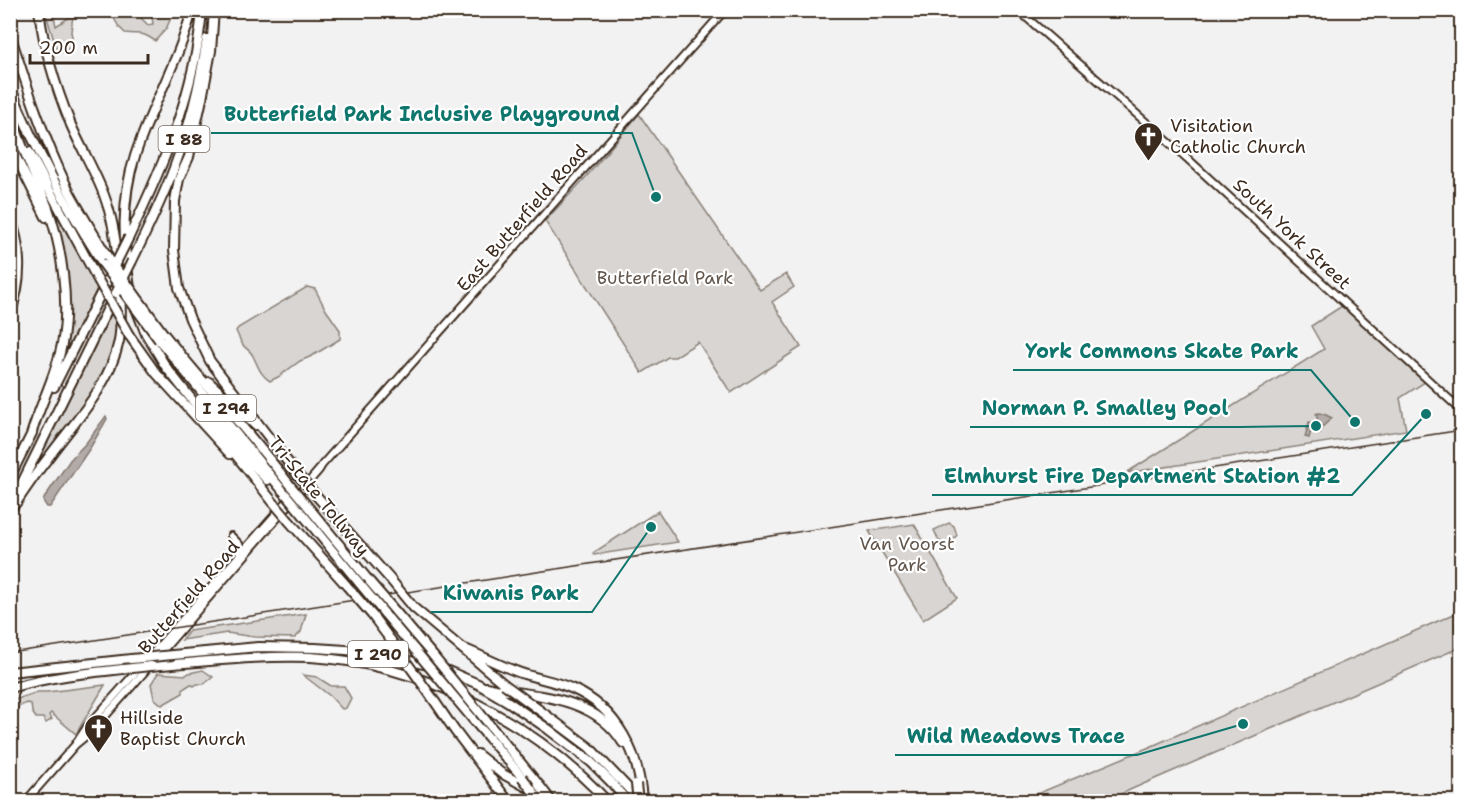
<svg xmlns="http://www.w3.org/2000/svg" width="1472" height="812" font-family="'Shantell Sans',sans-serif">
<style>
.green{fill:#d8d5d2;stroke:#8a8078;stroke-width:1.5}
.water{fill:#b2aba7;stroke:#827770;stroke-width:1.5}
.lines{fill:none;stroke-linecap:round;stroke-linejoin:round}
.major-casing{stroke:#3b2a1e;stroke-width:10}
.highway-casing{stroke:#3b2a1e;stroke-width:12}
.major{stroke:#fff;stroke-width:6}
.highway{stroke:#fff;stroke-width:8}
.rail{stroke:#3b2a1e;stroke-width:1.5}
.highway-bridge-casing{stroke:#3b2a1e;stroke-width:12;stroke-linecap:butt}
.highway-bridge{stroke:#fff;stroke-width:8}
.labels{text-anchor:middle;stroke-width:4.5;stroke-linejoin:round;paint-order:stroke}
.shield{fill:#fff;stroke:#766a62;stroke-width:1.5}
.shield-label{font-size:16px;font-weight:bold;fill:#3b2a1e}
.poi-label{font-size:18px;fill:#3b2a1e;stroke:#fff;text-anchor:start}
.street-label{font-size:18px;fill:#3b2a1e;stroke:#fff}
.park-label{font-size:18px;fill:#62554b;stroke:#fff}
.leader{fill:none;stroke:#0f766e;stroke-width:2}
.callout-dot{fill:#0f766e;stroke:#fff;stroke-width:2}
.callout-label{font-size:20px;text-anchor:middle;font-weight:bold;fill:#0f766e;stroke:#fff;stroke-width:4.5;stroke-linejoin:round;paint-order:stroke}
</style>
<rect width="100%" height="100%" fill="#f3f2f2"/>
<filter id="ink" filterUnits="userSpaceOnUse"><feTurbulence type="fractalNoise" baseFrequency=".0167" numOctaves="2"/><feDisplacementMap in="SourceGraphic" scale="12" xChannelSelector="R" yChannelSelector="G"/><feConvolveMatrix kernelMatrix="1 2 1 2 8 2 1 2 1" color-interpolation-filters="sRGB"/></filter>
<g filter="url(#ink)">
<path class="green" d="M45,11H53L56,26L73,15L71,32L74,46L58,54Z
M110,11H134L148,25L153,24L151,11H161L163,14L165,11H174L166,29L155,41C141,31 141,35 125,33L119,27Z
M639,114L760,290L786,274L794,287L772,302L801,347L731,393L698,342L675,357H668L642,373L545,221L586,177Z
M49,202L93,278L97,289L62,360L67,279L62,248Z
M307,287L315,289L326,310L340,330V339L312,356L300,361L278,377L270,381C260,375 258,366 253,356C251,351 246,349 243,345C240,341 238,335 236,331L238,328Z
M1342,306L1425,382L1400,398L1406,430L1126,473L1324,349L1311,326Z
M112,312C114,315 117,321 118,325C118,330 116,338 114,343C103,391 66,427 38,467L36,465Z
M658,511L678,542L594,555L593,553Z
M949,523L954,526L957,535L950,543L944,544L939,541L934,530Z
M914,524L957,598L923,620L869,531Z
M1461,611V647L1157,778L1105,801H1020L1152,746Z
M306,614L301,632L295,638L255,637L227,633L182,640L189,631Z
M203,670L213,677L204,684H197L194,686L191,684L183,689V693L162,705L154,698L151,684L158,673L186,675L189,673Z
M303,675L317,677L331,686H344L351,698L346,708L342,709L330,696Z
M105,685L76,734L51,713L49,715L52,719L46,723L43,718H36L32,712L31,704L26,703L11,711V701L38,692H47Z"/>
<path class="water" d="M1318,413L1324,414L1332,418L1321,428L1320,433L1311,431L1309,438L1305,437L1309,422L1315,423L1318,421L1316,414Z
M106,416L107,419L90,448L50,507H47L43,501L45,497L70,460L86,443Z"/>
<g class="lines">
<defs>
<path id="major" d="M1018,10L1189,160L1462,411
M10,213C23,247 24,282 10,317
M231,536L239,544L241,550L239,552
M75,745L92,731L133,685L319,470L322,465L725,10
M25,802L75,745L87,727L128,681L290,498"/>
<path id="highway" d="M39,10C44,50 56,88 71,125C81,148 95,171 104,195C112,216 116,240 118,262
M214,10L211,51L202,99L189,157L179,179L175,201L174,250L179,288L190,319L210,361L297,474
M10,34C27,87 44,139 68,189C80,212 94,234 107,256
M10,86C34,149 68,208 103,264
M10,110C19,144 35,175 48,208C62,247 70,304 62,344C56,376 40,404 31,435
M10,145L46,217
M29,152L98,280
M129,237C164,164 195,92 202,10
M132,261C147,230 162,200 174,168C190,126 200,83 207,39
M130,288C123,244 121,199 135,156C151,106 179,61 192,10
M137,311L146,334L166,367L273,502
M163,333C204,384 249,432 289,484
M129,335L156,373L230,454
M159,340L283,491
M209,382L255,425
M54,387L113,269
M215,421L267,480
M10,477L32,433
M314,493L390,579
M14,499L112,300
M305,503L370,582
M10,509L16,503C26,488 37,472 48,458C75,421 109,387 119,341C122,323 121,304 120,286
M299,510L360,584
M289,521L347,586
M414,608L504,684
M395,611L434,657
M384,613L415,650
M372,615L395,646
M460,647C481,655 502,667 524,674C540,679 558,682 573,689C618,709 640,754 642,802
M173,655L258,647L315,648L346,650L374,653L441,668L478,684L507,701L548,729L591,762L611,782L628,802
M151,666C204,662 257,655 310,657C422,663 532,721 608,802
M10,672L131,659
M487,687L495,689C541,696 596,698 623,743
M10,688C48,677 85,673 123,669
M431,696L455,731L509,802
M538,709L589,747L627,787L638,800
M471,717L522,777
M488,723L539,785
M477,754L501,773L532,790"/>
</defs>
<use href="#major" class="major-casing"/>
<use href="#highway" class="highway-casing"/>
<use href="#major" class="major"/>
<use href="#highway" class="highway"/>
<path class="rail" d="M10,653L1462,430"/>
<defs>
<path id="highway-bridge" d="M107,256L163,333
M103,264L159,340
M115,265L129,237
M98,280L129,335
M116,293L132,261
M297,474L314,493
M289,484L305,503
M283,491L299,510
M273,502L289,521
M390,579L414,608
M370,582L395,611
M360,584L384,613
M347,586L372,615
M395,646L431,696
M415,650L471,717
M434,657L488,723
M131,659L173,655
M123,669L151,666
M504,684L538,709
M522,777L541,802
M636,784L638,802
M539,785L552,802"/>
</defs>
<use href="#highway-bridge" class="highway-bridge-casing"/>
<use href="#highway-bridge" class="highway-bridge"/>
</g>
</g>
<defs>
<symbol id="church-pin" viewBox="-11 -11 22 30"><path d="M0 17L-7.5 6A9.5 9.5 0 1 1 7.5 6Z" fill="#3b2a1e" stroke="#fff"/><path d="M-1.2-6h2.4v3.5h3.3v2.4h-3.3V6h-2.4V-.1h-3.3v-2.4h3.3Z" fill="#fff"/></symbol>
</defs>
<g fill-rule="evenodd">
<use href="#church-pin" x="1132" y="120" width="33" height="45"/>
<use href="#church-pin" x="82" y="712" width="33" height="45"/>
</g>
<g class="labels">
<g class="shield">
<rect x="158.5" y="126" width="51" height="26" rx="4.5"/>
<rect x="196" y="395" width="60" height="26" rx="4.5"/>
<rect x="348" y="641" width="60" height="26" rx="4.5"/>
</g>
<g class="shield-label">
<text x="184" y="145">I 88</text>
<text x="226" y="414">I 294</text>
<text x="378" y="660">I 290</text>
</g>
<g class="poi-label">
<text x="1170" y="132">Visitation<tspan x="1170" dy="21">Catholic Church</tspan></text>
<text x="120" y="724">Hillside<tspan x="120" dy="21">Baptist Church</tspan></text>
</g>
<g class="street-label">
<text transform="translate(522 218) rotate(-49)" y="6">East Butterfield Road</text>
<text transform="translate(1292 234) rotate(43)" y="6">South York Street</text>
<text transform="translate(319 496) rotate(51)" y="6">Tri-State Tollway</text>
<text transform="translate(189 597) rotate(-49)" y="6">Butterfield Road</text>
</g>
<g class="park-label">
<text x="665" y="284">Butterfield Park</text>
<text x="907" y="550">Van Voorst<tspan x="907" dy="21">Park</tspan></text>
</g>
</g>
<path class="leader" d="M656 197L632 133H211M1355 422L1311 370H1013M1316 426L1240 427H970M1426 414L1352 495H932M651 527L592 612H431M1243 724L1137 755H895"/>
<g class="callout-dot">
<circle cx="656" cy="197" r="6"/>
<circle cx="1355" cy="422" r="6"/>
<circle cx="1316" cy="426" r="6"/>
<circle cx="1426" cy="414" r="6"/>
<circle cx="651" cy="527" r="6"/>
<circle cx="1243" cy="724" r="6"/>
</g>
<g class="callout-label">
<text x="422" y="121">Butterfield Park Inclusive Playground</text>
<text x="1162" y="358">York Commons Skate Park</text>
<text x="1105" y="415">Norman P. Smalley Pool</text>
<text x="1142" y="483">Elmhurst Fire Department Station #2</text>
<text x="511" y="600">Kiwanis Park</text>
<text x="1016" y="743">Wild Meadows Trace</text>
</g>
<rect width="1472" height="812" fill="none" stroke="#fff" stroke-width="36"/>
<rect x="18" y="18" width="1436" height="776" fill="none" stroke="#3b2a1e" stroke-width="2" filter="url(#ink)"/>
<path d="M30 54v9h118v-9" fill="none" stroke="#3b2a1e" stroke-width="3"/>
<text x="39" y="54" font-size="18" fill="#3b2a1e" stroke="#ffffff" stroke-width="4.5" paint-order="stroke">200 m</text>
</svg>
